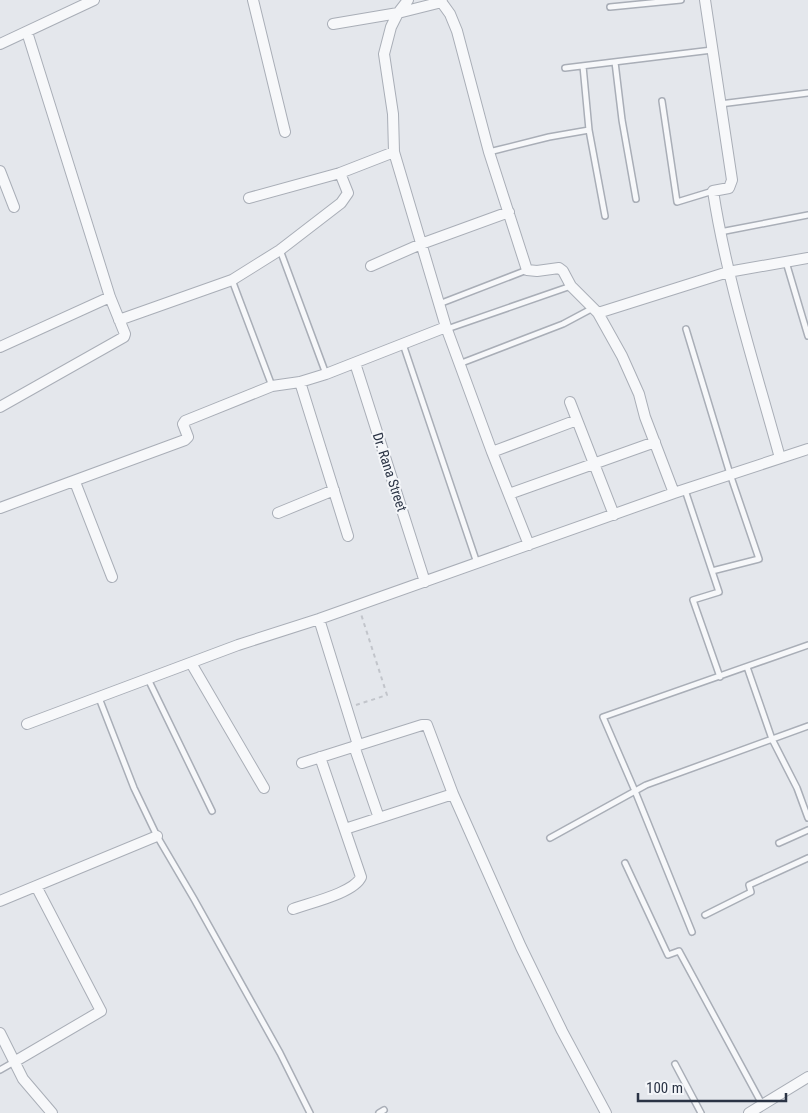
<svg xmlns="http://www.w3.org/2000/svg" width="808" height="1113" font-family="'Roboto Condensed',sans-serif">
<style>
.lines{fill:none;stroke-linecap:round;stroke-linejoin:round}
.lane-casing{stroke:#a9aeb7;stroke-width:8}
.street-casing{stroke:#a9aeb7;stroke-width:12}
.path{stroke:#c2c5cb;stroke-width:2;stroke-dasharray:4 4;stroke-linecap:butt}
.lane{stroke:#f7f8fa;stroke-width:5}
.street{stroke:#f7f8fa;stroke-width:10}
.labels{text-anchor:middle;stroke-width:4;stroke-linejoin:round;paint-order:stroke}
.street-label{font-size:14px;fill:#2b3445;stroke:#f4f6f9}
</style>
<rect width="100%" height="100%" fill="#e4e7ec"/>
<g class="lines">
<defs>
<path id="lane" d="M610,7L681,0
M615,62L622,120L636,199
M583,66L589,130L605,216
M565,68L712,50
M662,101L677,202L713,191
M720,104L808,93
M489,152L549,137L589,130
M720,232L808,215
M280,250L326,374
M786,262L808,336
M232,280L272,386
M439,304L527,270
M447,329L571,286
M686,329L730,474L759,559L712,571
M403,344L477,563
M459,364L563,324L593,308
M685,490L719,592L693,600L720,677
M747,667L772,739L797,788L808,818
M148,679L212,811
M99,698L134,788L157,836L194,899L280,1053L310,1113
M550,838L646,785L808,726
M779,843L808,830
M625,863L668,955L679,951L762,1104
M705,915L751,892L749,885L808,858
M692,932L635,791L603,717L808,645
M675,1064L701,1113
M0,1070L14,1062
M379,1113L384,1110"/>
<path id="street" d="M253,0L285,132
M408,0L398,13L391,27L384,54L393,114L394,152L446,327L492,452L529,545
M440,0L450,14L457,31L489,152L527,270L537,271L559,268L563,271L571,286L598,313L622,356L639,394L645,417L674,493
M705,0L732,180L729,188L713,191C727,282 756,370 780,458
M333,24L398,13L442,2
M0,44L94,0
M0,171L14,207
M249,198L340,173L394,152
M371,266L421,244L509,212
M598,313L728,272L808,258
M119,320L232,280L280,250L341,203L348,193L340,173
M0,347L110,297
M355,363L425,582
M300,382L348,536
M570,402L614,515
M0,407L124,337L125,334L110,297L27,32
M492,452L577,420
M75,482L112,577
M509,494L655,442
M0,508L185,440L188,437L183,424L185,421L272,386L300,382L326,374L446,327
M278,513L334,490
M319,619L358,745
M191,663L264,788
M27,724L238,645L319,619L674,493L808,449
M354,746L379,818
M302,763L422,725H427L453,794L521,947L562,1031L606,1113
M345,829L453,794
M0,901L157,836
M293,909C309,903 354,893 361,877L320,757
M0,1033L23,1079L52,1113
M14,1062L101,1011L36,886
M749,1113L808,1077"/>
</defs>
<use href="#lane" class="lane-casing"/>
<use href="#street" class="street-casing"/>
<path class="path" d="M356,705L387,695L361,614"/>
<use href="#lane" class="lane"/>
<use href="#street" class="street"/>
</g>
<g class="labels">
<g class="street-label">
<text transform="translate(390 472) rotate(72)" y="5">Dr. Rana Street</text>
</g>
</g>
<path d="M638 1093v8h148v-8" fill="none" stroke="#2b3445" stroke-width="2.5"/>
<text x="646" y="1093" font-size="15" fill="#2b3445" stroke="#f4f6f9" stroke-width="4" paint-order="stroke">100 m</text>
</svg>
